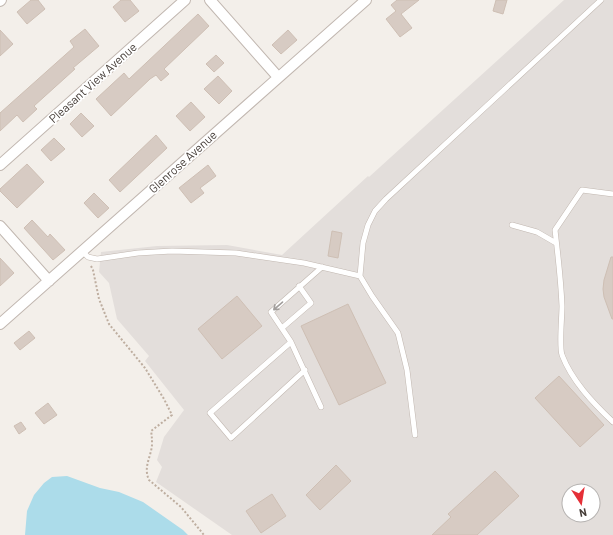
<svg xmlns="http://www.w3.org/2000/svg" width="613" height="535" font-family="Barlow,sans-serif">
<style>
.industrial{fill:#e3dedb;fill-rule:evenodd}
.water{fill:#acdcea}
.building{fill:#d7cbc3;stroke:#cebfb4}
.lines{fill:none;stroke-linecap:round;stroke-linejoin:round}
.lane-casing{stroke:#c1b7b0;stroke-width:6}
.street-casing{stroke:#c1b7b0;stroke-width:12}
.path{stroke:#beaea0;stroke-width:2;stroke-dasharray:2 2;stroke-linecap:butt}
.lane{stroke:#fff;stroke-width:5}
.street{stroke:#fff;stroke-width:10}
.oneway{stroke:#a29e9c}
.labels{text-anchor:middle;stroke-width:3.5;stroke-linejoin:round;paint-order:stroke}
.street-label{font-size:12px;fill:#463e39;stroke:#fff}
</style>
<rect width="100%" height="100%" fill="#f3efea"/>
<path class="industrial" d="M564,0H613V535H232L156,482L162,467L157,460L164,437L184,410L145,361L149,356L117,319L109,283L99,272L101,252L157,246L227,245L282,255L368,176L369,177ZM569,491H593V515H569Z"/>
<path class="water" d="M67,476L100,488L119,492L143,502L183,530L188,535H25L27,511L34,495L44,483L52,477Z"/>
<path class="building" d="M31,0H38L45,9L27,24L17,12Z
M121,0H130L139,11L125,22L113,7Z
M397,0H419L401,14L412,28L400,37L386,19L396,11L391,5Z
M496,0H507L503,14L493,11Z
M198,14L209,26L164,69L169,74L161,81L156,75L150,79L111,116L96,99L124,73L129,79Z
M85,29L99,46L73,68L75,69L34,106L37,109L23,122L17,115L0,131V113L74,47L70,41Z
M0,30L13,44L0,56Z
M288,30L297,40L281,54L272,45Z
M216,55L224,63L214,72L206,64Z
M218,76L232,91L219,104L204,89Z
M191,102L205,117L190,131L176,116Z
M81,113L94,126L82,137L70,124Z
M156,135L167,148L120,192L109,180Z
M54,138L65,149L51,161L41,150Z
M27,164L44,182L17,208L0,191V189Z
M208,165L216,176L200,188L204,193L191,203L179,188Z
M94,193L109,208L98,218L84,203Z
M32,220L48,237L50,234L65,250L53,260L24,228Z
M332,231L342,233L338,258L328,256Z
M611,257H613V319H612L604,297L603,289L604,280Z
M0,258L14,273L0,286Z
M237,296L262,326L222,359L198,329Z
M348,304L386,383L339,405L301,326Z
M29,331L35,338L20,350L14,343Z
M559,376L604,425L580,447L535,398Z
M48,403L57,415L44,424L35,413Z
M21,422L26,429L19,434L14,426Z
M336,465L351,481L320,510L306,495Z
M495,471L519,496L477,535H432L451,517L448,514Z
M272,494L286,516L261,533L246,511Z"/>
<g class="lines">
<defs>
<path id="lane" d="M613,194L582,190L555,230C558,255 561,281 562,306C562,317 559,346 562,355C572,381 593,403 613,422
M512,225L537,232L556,243
M82,251L88,257L97,259L138,253L172,251L236,253L304,263L360,276
M282,328L311,303L299,286
M291,342L321,407
M305,370L231,438L210,413L291,342L271,312L322,267
M415,435L407,370L398,333L372,296L360,276L363,243L368,225L375,211L386,199L601,0"/>
<path id="street" d="M210,0L278,77
M0,1L1,0
M0,165L185,0
M0,226L49,281
M0,324L366,0"/>
</defs>
<use href="#lane" class="lane-casing"/>
<use href="#street" class="street-casing"/>
<path class="path" d="M91,266L93,270L99,299L109,324L145,368L164,399L172,415L151,431C152,436 152,440 152,445C151,457 143,467 149,480L181,507L204,535"/>
<use href="#lane" class="lane"/>
<use href="#street" class="street"/>
</g>
<defs><path id="oneway-shaft" d="M-6 0H5M1.5-3L5.5 0L1.5 3" fill="none" stroke-width="1.6" stroke-linecap="round" stroke-linejoin="round"/></defs>
<use class="oneway" href="#oneway-shaft" transform="translate(278 306) rotate(139)"/>
<g class="labels">
<g class="street-label">
<text transform="translate(93 83) rotate(-42)" y="4">Pleasant View Avenue</text>
<text transform="translate(183 162) rotate(-42)" y="4">Glenrose Avenue</text>
</g>
</g>
<g transform="translate(581 503) rotate(168)"><circle r="19" fill="#ffffff" stroke="#b5b2b0"/>
<path d="M0-3L7 15L0 10L-7 15Z" fill="#e52f37"/>
<text y="-6" font-size="11" font-weight="bold" text-anchor="middle" fill="#463e39">N</text>
</g>
</svg>
